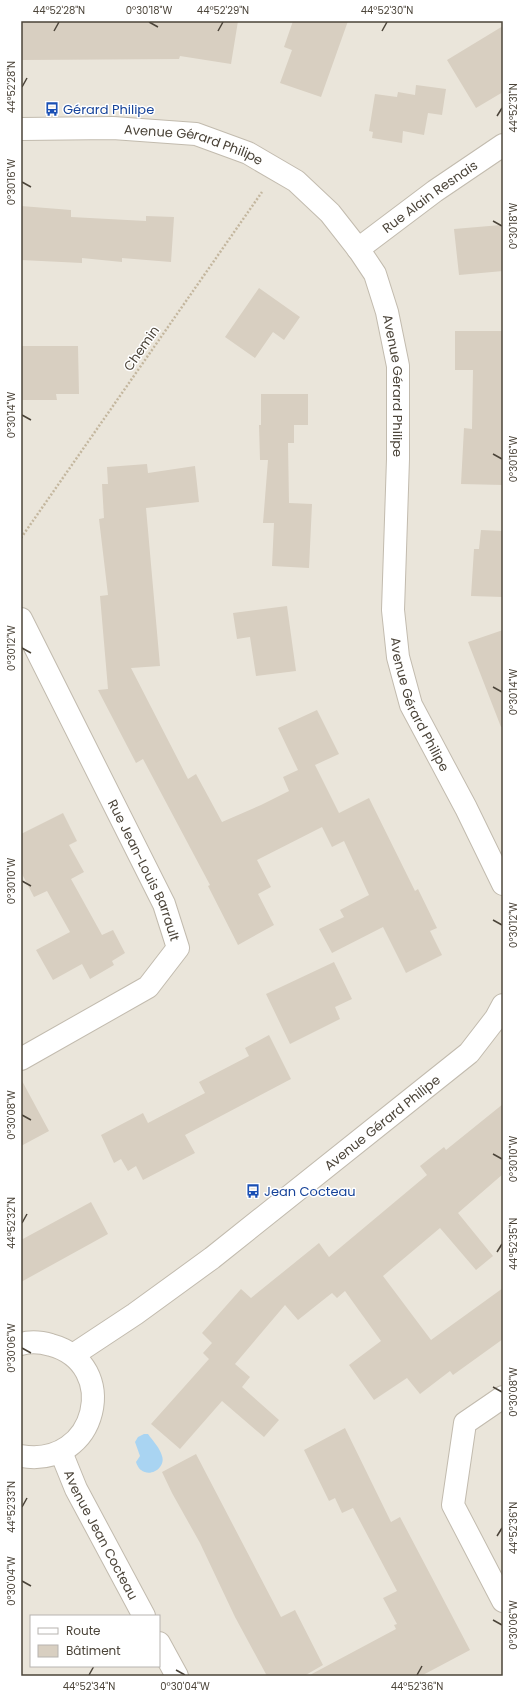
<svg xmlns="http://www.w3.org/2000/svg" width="524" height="1697" font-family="Poppins,sans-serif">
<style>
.residential{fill:#eae5da;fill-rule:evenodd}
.water{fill:#a9d4f2}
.building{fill:#d8cfc1}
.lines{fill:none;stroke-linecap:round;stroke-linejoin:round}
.minor-casing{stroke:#c2bbae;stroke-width:24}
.path{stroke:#c4b79f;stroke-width:2.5;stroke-dasharray:2 2;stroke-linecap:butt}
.minor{stroke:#fff;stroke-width:22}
.ticks{fill:none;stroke:#4b4439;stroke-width:1.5}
.labels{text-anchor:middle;stroke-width:3;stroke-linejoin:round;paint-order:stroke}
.transit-label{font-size:13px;fill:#164399;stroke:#fff;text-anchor:start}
.street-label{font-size:13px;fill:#4b4439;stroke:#fff}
.neatline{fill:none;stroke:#4b4439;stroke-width:1.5}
.ticks-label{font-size:10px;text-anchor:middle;fill:#4b4439}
</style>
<rect width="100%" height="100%" fill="#f6f3ec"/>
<path class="residential" d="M21,21H503V1676H21ZM31,1616H159V1666H31Z"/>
<path class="water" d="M144,1434H148C153,1441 160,1448 162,1456C166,1467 151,1478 141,1470C139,1469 137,1465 136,1462L140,1456L135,1442L138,1437Z"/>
<path class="building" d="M238,21L231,64L180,56L179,59L21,60V22Z
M293,21H348L321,97L280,83L292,50L284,47Z
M503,26V92L476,108L447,60Z
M416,85L446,89L442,115L428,113L424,135L403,131L402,143L372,138L373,132L369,131L375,94L397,97L398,92L415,95Z
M21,206L71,210V217L146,221V216L174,217L171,262L122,258V262L82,258V263L21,260Z
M501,225L503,246V271L459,275L454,229Z
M259,288L300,317L284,340L273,332L255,358L225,337Z
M455,331H503V485L461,484L464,428L472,429L473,370H455Z
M21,346H78L79,394H56L57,400H21Z
M261,394H308V425H294V443H288L289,503L312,504L309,568L272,566L274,523H263L268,460H260L259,425H261Z
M147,464L148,473L195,466L199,502L146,508L160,666L131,668L188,779L196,774L222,822L261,805L289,791L283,777L298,770L278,728L317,710L339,754L315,765L339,813L369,798L415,891L418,889L437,928L430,931L442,955L406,973L383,927L332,953L319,929L344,917L340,910L369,895L344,841L332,847L322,827L257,860L271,887L258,894L274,925L238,945L208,886L210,885L143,759L136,763L98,690L108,689L100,596L108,595L99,519L104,518L102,484H108L107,467Z
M481,530L503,531V597L471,596L474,549H479Z
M287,606L296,671L256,676L250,637L237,639L233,613Z
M503,630V727H501L468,642Z
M63,813L77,841L69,845L84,872L71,879L102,935L113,930L125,953L112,961L114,965L90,979L82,964L53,980L36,950L70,932L47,891L34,897L21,872V834Z
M334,962L352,999L335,1007L340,1019L290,1044L266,994Z
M269,1035L291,1079L185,1135L195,1153L143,1180L136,1166L128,1171L121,1159L114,1163L101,1135L143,1113L148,1123L205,1093L199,1082L249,1056L245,1048Z
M21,1079L49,1131L21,1146Z
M503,1104V1174L458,1213L493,1256L476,1270L440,1228L383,1276L431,1340L503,1288V1339L453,1375L450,1371L420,1394L407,1378L374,1400L349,1365L381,1341L345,1291L337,1298L332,1293L298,1320L285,1305L235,1364L250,1377L242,1387L279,1420L264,1437L222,1401L180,1449L151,1424L209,1359L203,1353L212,1343L202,1333L241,1289L251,1298L319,1243L329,1257L427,1175L420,1166L444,1147L446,1150Z
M91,1202L108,1234L21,1282V1240Z
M345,1428L391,1522L400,1517L470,1650L421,1676H308L396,1629L394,1625L397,1624L383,1598L397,1591L353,1508L342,1513L335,1498L329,1501L304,1450Z
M196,1454L281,1617L295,1610L323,1665L304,1676H267L235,1617L200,1543L172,1493L162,1472Z"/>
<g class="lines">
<defs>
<g id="minor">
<path id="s1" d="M21,129L113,128L196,134L248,153L296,181L330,213L359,250L375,274L387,312L398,366V459L393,610L398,657L411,705L466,808L503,884"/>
<path id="s2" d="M358,249L435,191L503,145"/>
<path id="s3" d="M21,619L164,904L178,948L148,987L21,1059"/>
<path d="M21,1344C31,1341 41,1342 51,1345C121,1364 98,1469 21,1456"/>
<path id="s4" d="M73,1355L135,1314L212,1258L469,1053L496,1018L503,1005"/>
<path d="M503,1397L465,1423L453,1505L503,1601"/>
<path id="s5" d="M61,1452L76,1489L144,1616"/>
<path d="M159,1643L177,1676"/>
</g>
</defs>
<use href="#minor" class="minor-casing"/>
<path class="path" d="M21,538L262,192"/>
<use href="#minor" class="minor"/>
</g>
<path class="ticks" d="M149,22L158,27M54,31L59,22M218,31L223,22M382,31L387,22M22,87L27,78M497,116L502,108M22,182L31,187M493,221L502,226M22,415L31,420M493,454L502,459M22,648L31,653M493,687L502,692M22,881L31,886M493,920L502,925M22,1115L31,1120M493,1154L502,1159M22,1223L27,1214M497,1252L502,1244M22,1348L31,1353M493,1387L502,1392M22,1507L27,1498M497,1536L502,1528M22,1581L31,1586M493,1620L502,1625M176,1670L185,1675M89,1675L94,1666M417,1675L422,1666"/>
<defs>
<symbol id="bus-bare" viewBox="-9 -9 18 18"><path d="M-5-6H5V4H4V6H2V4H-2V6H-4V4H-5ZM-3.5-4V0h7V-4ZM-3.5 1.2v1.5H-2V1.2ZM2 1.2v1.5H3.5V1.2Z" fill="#1a4fb4" stroke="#fff" stroke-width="2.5" paint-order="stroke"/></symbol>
</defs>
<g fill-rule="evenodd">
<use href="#bus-bare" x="42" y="99" width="20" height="20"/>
<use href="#bus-bare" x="243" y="1181" width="20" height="20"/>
</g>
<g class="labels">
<g class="transit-label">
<text x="63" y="114">Gérard Philipe</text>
<text x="264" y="1196">Jean Cocteau</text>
</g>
<g class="street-label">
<text dy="5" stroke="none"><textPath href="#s1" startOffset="175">Avenue Gérard Philipe</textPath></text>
<text dy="5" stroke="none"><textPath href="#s2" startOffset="89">Rue Alain Resnais</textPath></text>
<text transform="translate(141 348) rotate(-55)" y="5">Chemin</text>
<text dy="5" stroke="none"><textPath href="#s1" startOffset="523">Avenue Gérard Philipe</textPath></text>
<text dy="5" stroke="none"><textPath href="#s1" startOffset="847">Avenue Gérard Philipe</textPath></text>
<text dy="5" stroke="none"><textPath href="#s3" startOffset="280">Rue Jean-Louis Barrault</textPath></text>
<text dy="5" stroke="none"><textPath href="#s4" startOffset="387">Avenue Gérard Philipe</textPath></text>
<text dy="5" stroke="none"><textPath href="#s5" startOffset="92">Avenue Jean Cocteau</textPath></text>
</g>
</g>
<rect width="524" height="1697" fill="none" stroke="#ffffff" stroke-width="44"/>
<rect x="30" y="1615" width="130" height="52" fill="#ffffff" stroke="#b7b4b0"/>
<rect x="38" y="1628" width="20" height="6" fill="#ffffff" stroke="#b7b4b0"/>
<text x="66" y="1635" font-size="12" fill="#4b4439">Route</text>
<rect x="38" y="1645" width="20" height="12" fill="#d8cfc1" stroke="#b7b4b0"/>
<text x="66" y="1655" font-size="12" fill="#4b4439">Bâtiment</text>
<rect x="22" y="22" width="480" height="1653" class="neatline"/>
<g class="ticks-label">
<text x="59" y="14">44°52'28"N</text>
<text x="149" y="14">0°30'18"W</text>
<text x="223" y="14">44°52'29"N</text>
<text x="387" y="14">44°52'30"N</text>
<text transform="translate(11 87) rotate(-90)" y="4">44°52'28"N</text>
<text transform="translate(513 108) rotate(-90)" y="4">44°52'31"N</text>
<text transform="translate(11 182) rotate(-90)" y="4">0°30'16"W</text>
<text transform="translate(513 226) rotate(-90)" y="4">0°30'18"W</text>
<text transform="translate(11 415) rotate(-90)" y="4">0°30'14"W</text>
<text transform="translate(513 459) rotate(-90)" y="4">0°30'16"W</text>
<text transform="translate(11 648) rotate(-90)" y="4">0°30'12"W</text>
<text transform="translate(513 692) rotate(-90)" y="4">0°30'14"W</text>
<text transform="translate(11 881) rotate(-90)" y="4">0°30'10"W</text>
<text transform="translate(513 925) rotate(-90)" y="4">0°30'12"W</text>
<text transform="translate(11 1115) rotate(-90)" y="4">0°30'08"W</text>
<text transform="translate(513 1159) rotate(-90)" y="4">0°30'10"W</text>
<text transform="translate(11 1223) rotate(-90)" y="4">44°52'32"N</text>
<text transform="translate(513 1244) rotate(-90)" y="4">44°52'35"N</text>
<text transform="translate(11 1348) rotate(-90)" y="4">0°30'06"W</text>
<text transform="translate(513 1392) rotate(-90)" y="4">0°30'08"W</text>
<text transform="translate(11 1507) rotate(-90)" y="4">44°52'33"N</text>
<text transform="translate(513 1528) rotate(-90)" y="4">44°52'36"N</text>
<text transform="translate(11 1581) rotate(-90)" y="4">0°30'04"W</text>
<text transform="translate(513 1625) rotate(-90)" y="4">0°30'06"W</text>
<text x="89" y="1690">44°52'34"N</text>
<text x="185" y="1690">0°30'04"W</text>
<text x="417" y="1690">44°52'36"N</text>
</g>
</svg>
